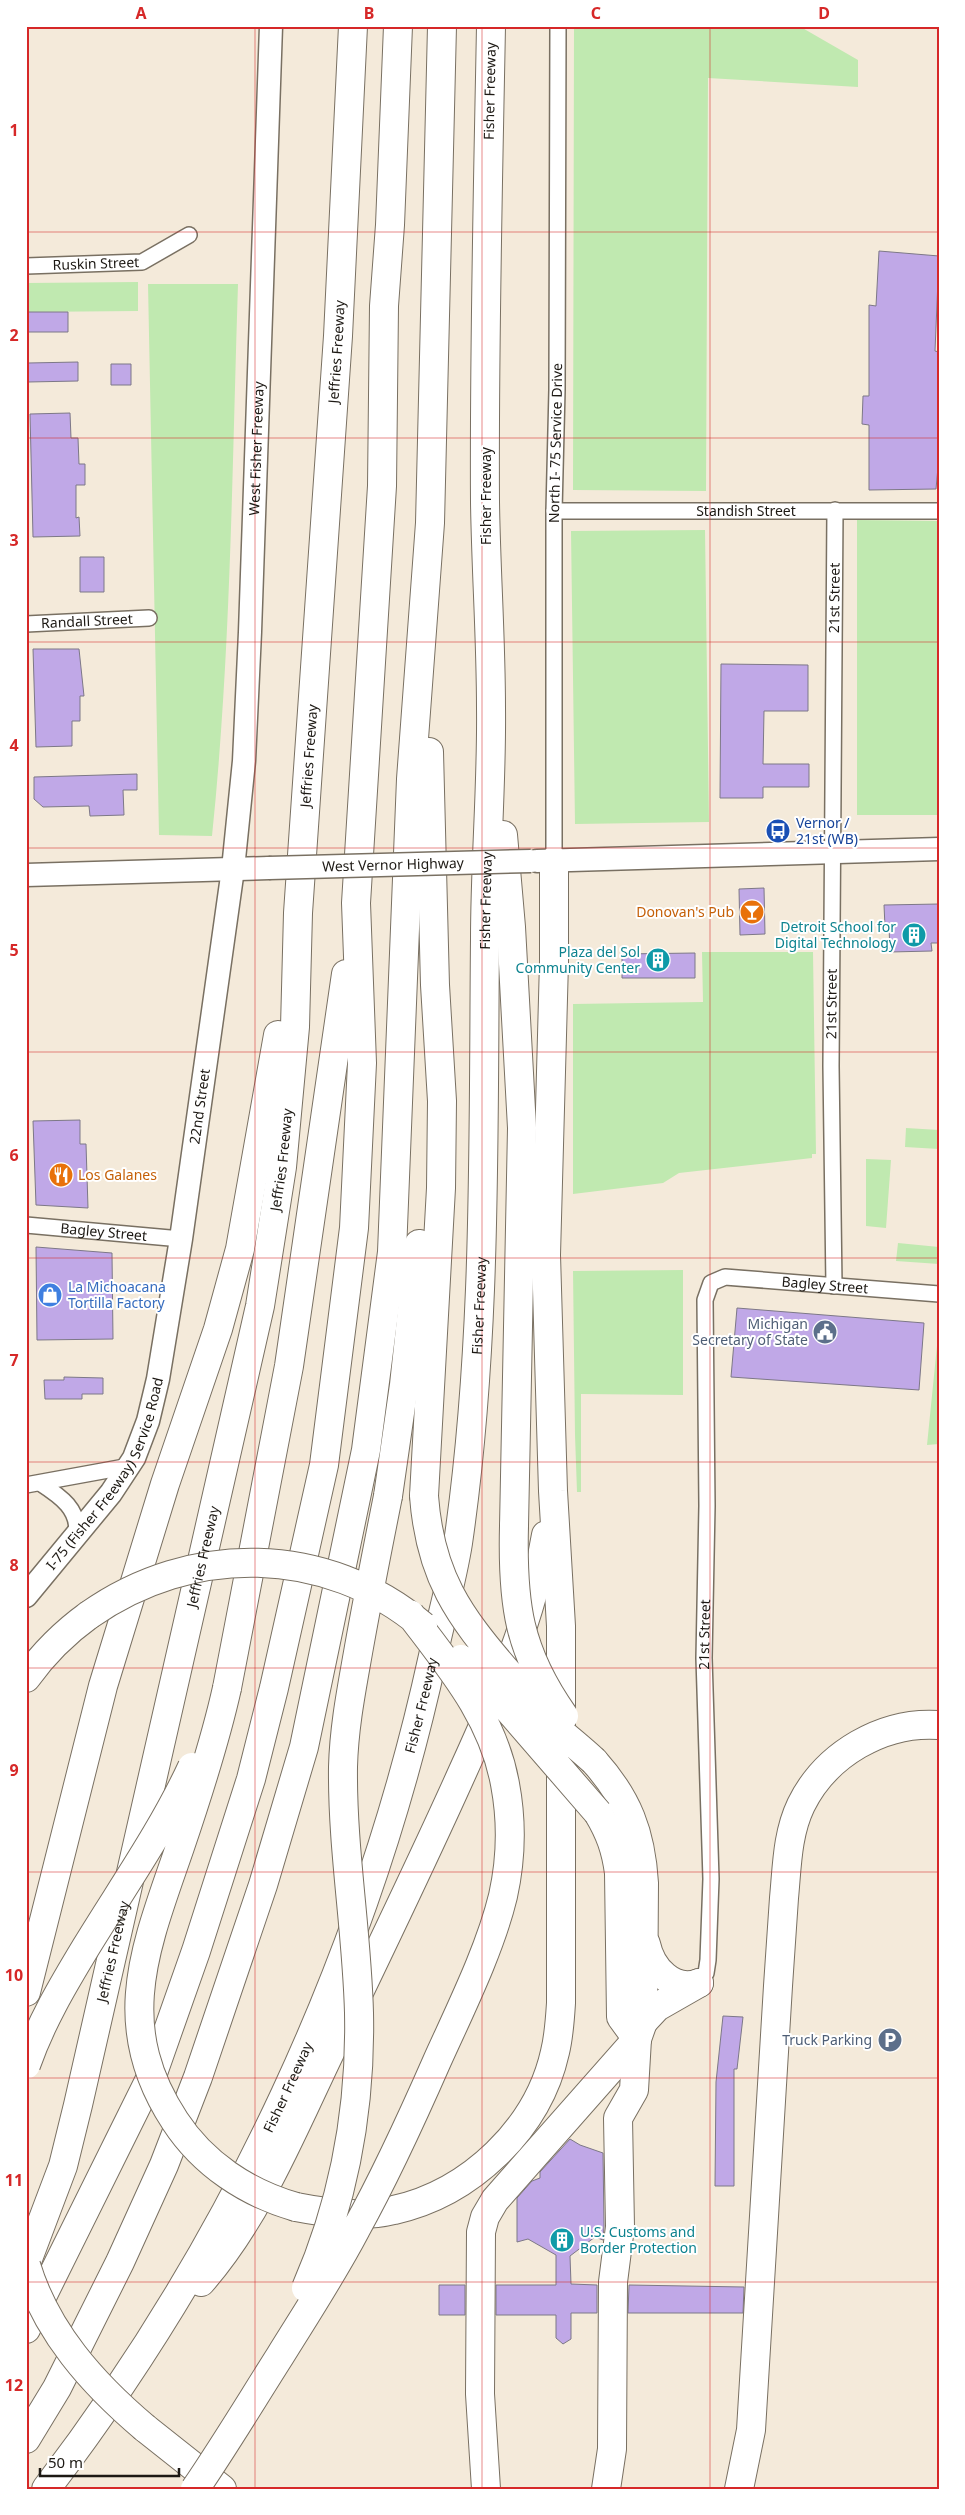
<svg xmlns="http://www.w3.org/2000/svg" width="965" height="2515" font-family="'Noto Sans',sans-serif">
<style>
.green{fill:#c0e9b0}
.building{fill:#c0a8e7;stroke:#7d7887}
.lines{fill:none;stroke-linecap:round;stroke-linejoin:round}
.street-casing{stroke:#797062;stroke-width:18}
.secondary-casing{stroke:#797062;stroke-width:25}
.highway-casing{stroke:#797062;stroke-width:30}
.street{stroke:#fff;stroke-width:15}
.secondary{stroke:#fff;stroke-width:22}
.highway{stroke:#fff;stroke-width:28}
.secondary-bridge-casing{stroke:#797062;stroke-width:25;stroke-linecap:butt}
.highway-bridge-casing{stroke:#797062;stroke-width:30;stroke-linecap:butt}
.secondary-bridge{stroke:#fff;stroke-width:22}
.highway-bridge{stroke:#fff;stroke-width:28}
.grid{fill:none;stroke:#d62828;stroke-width:1;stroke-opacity:0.55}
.labels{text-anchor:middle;stroke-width:4;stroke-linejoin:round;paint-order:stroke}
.street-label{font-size:14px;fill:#1d1914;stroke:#fff}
.transit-label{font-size:14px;fill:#164399;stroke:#fff;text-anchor:start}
.food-label{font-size:14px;fill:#c56008;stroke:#fff;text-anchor:end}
.culture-label{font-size:14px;fill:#0d838f;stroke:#fff;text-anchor:end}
.shop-label{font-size:14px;fill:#366cbe;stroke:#fff;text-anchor:start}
.service-label{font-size:14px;fill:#4e5e75;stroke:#fff;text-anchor:end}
.neatline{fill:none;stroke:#d62828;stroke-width:2}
.grid-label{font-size:16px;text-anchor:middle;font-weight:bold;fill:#d62828}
</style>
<rect width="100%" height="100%" fill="#f4eada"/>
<path class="green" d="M574,26H799L858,60V87L708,78L706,491L573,490Z
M138,282V311L26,312V283Z
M148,284H238C232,468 231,653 212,836L159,835Z
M857,520L939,521V815H857Z
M705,530L709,822L575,824L571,531Z
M702,952H813L816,1154H812V1158L679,1173L663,1183L573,1194V1004L703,1002Z
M906,1128L939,1130V1149L905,1147Z
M866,1159L891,1160L886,1228L866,1226Z
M898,1243L939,1247V1264L896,1261Z
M683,1270V1395L581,1394V1492H577L575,1435L573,1271Z
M939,1326V1444L927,1445Z"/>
<path class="building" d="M879,251L939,256L935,351L939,352V456L936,489L869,490V425L862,424L863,396H869V305L876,306Z
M26,312H68V332H26Z
M78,362V381L28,382V363Z
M111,364H131V385H111Z
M70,413L71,438H78L79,464H85V485H76V518L79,517L80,536L33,537L30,414Z
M80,557H104V592H80Z
M33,649H79L84,696H80V721H72V746L36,747Z
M721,664L808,665V711H764L763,764H809V787H763V798H720Z
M137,774V790H123L124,815L90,816L89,806L43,807L34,799V777Z
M764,888L765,934L740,935L739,889Z
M939,904V943H931L932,951L890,952L889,927H885L884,905Z
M695,953V978H622V954Z
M80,1120V1144H86L88,1208L36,1205L33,1121Z
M36,1247L112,1253L113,1339L37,1340Z
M737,1308L924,1323L919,1390L731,1377Z
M64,1377L103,1378V1394H82V1399H45L44,1380H64Z
M723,2016L743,2017L737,2069H734V2186H715L716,2082Z
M570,2139L580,2145L603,2153L604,2226L603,2240L595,2237L570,2256L571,2284L597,2285V2313H571V2339L563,2344L556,2338V2315H496V2285H556V2255L528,2239L517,2242V2198L532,2181L540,2178V2172Z
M439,2285H465V2315H439Z
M629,2285L744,2287L743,2313H628Z"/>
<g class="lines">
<defs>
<g id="street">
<path id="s1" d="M26,266L142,262L189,235"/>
<path id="s2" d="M554,511H939"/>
<path id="s3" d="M26,624L149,618"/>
<path id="s4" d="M554,861V511L557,390L558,26"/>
<path id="s5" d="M26,1225L181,1239"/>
<path id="s6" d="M834,1286L831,1066L835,510"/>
<path d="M40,1483C60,1496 81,1510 76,1536"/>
<path d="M26,1485L130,1466"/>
<path id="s7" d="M699,1983L706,1973L708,1960L711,1879L704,1658L707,1506L705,1300L711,1283L725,1277L939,1294"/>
</g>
<g id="secondary">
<path d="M537,861L939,849"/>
<path d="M26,875L269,868"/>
<path id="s8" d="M26,1596L111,1493L134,1458L148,1421L158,1379L181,1239L233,869L244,761L250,632L271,26"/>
</g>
<g id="highway">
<path d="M503,835L511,927L522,1128L514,1526"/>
<path d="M388,1496L404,1385L419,1244"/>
<path d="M424,1496L441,1188L442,1101L435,985L429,752"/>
<path d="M26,1678C44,1653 64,1633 89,1615"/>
<path d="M227,1688L289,1366L346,974"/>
<path d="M594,1761C628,1799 641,1833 644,1883L643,2022L637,2039L634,2090L618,2118L620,2227L613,2282L612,2449L606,2489"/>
<path d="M598,1813C610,1833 616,1850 619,1873L621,2017L637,2039"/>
<path d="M646,1944C651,1968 673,1993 699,1983"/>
<path d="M26,1992L103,1686L165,1484L218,1329L240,1249L278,1035"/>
<path d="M643,2022L657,2007L699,1983"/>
<path d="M296,2207C327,2213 362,2218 394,2210C470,2193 538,2129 555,2052C559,2036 560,2019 561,2003V1626L553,1491L546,1255L554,962V861"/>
<path id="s9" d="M26,2264L63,2166L78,2105L260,1306L282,1167L295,1027L298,913L338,336L353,26"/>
<path d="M201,2282C262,2212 297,2119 338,2036C380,1949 422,1862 462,1773C497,1696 532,1619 546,1535"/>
<path d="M26,2329L153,2073L196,1951L251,1779L274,1688L324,1465L354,1228L362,1063L356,903L382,486L384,306L390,225L398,26"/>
<path d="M145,2428L222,2489"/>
<path d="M26,2439L57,2388L120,2262L164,2165L198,2077L263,1885L304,1747L366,1450L392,1252L411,779L430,523L442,26"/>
<path id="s10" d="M46,2489C234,2243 367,1959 433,1656C441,1618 452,1581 458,1543C487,1344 483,1140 485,939C485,862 492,785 491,708C491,639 486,571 485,502C484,344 488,185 491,26"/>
<path d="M486,2489L480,2394L481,2232L485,2217L495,2200L637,2039"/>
<path d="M739,2489L751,2430C761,2282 768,2134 778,1986C780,1957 782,1928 784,1898C787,1867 787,1834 801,1805C826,1754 883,1721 939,1725"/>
</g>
</defs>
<use href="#street" class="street-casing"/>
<use href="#secondary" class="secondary-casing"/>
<use href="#highway" class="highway-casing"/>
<use href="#street" class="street"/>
<use href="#secondary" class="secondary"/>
<use href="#highway" class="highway"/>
<defs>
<g id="secondary-bridge">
<path id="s11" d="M269,868L531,861"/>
</g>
<path id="highway-bridge" d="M424,1496C430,1576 458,1615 509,1674C524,1691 538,1710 554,1726C567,1738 581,1749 594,1761
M514,1526C512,1603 518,1651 564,1716
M89,1615C191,1543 326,1544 423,1626
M461,1659L475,1671L598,1813
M227,1688C215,1742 198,1794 180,1847C146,1946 111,2024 175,2121C203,2164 247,2193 296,2207
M26,2065C41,2022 63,1985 86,1947C122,1888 163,1830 192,1767
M26,2265C46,2332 93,2384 145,2428
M306,2288C344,2201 361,2107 359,2013C357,1931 342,1849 343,1767C344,1726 352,1687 359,1647C368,1597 378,1546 388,1496
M195,2489C225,2445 252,2400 280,2356C306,2314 333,2273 356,2229C386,2175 412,2118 437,2061C460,2010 490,1950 503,1896C511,1860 512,1821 505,1784C493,1717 450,1667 410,1614"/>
</defs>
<use href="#secondary-bridge" class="secondary-bridge-casing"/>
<use href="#highway-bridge" class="highway-bridge-casing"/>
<use href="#secondary-bridge" class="secondary-bridge"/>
<use href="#highway-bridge" class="highway-bridge"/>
</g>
<path class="grid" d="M255,26V2489M482,26V2489M710,26V2489M26,232H939M26,438H939M26,642H939M26,848H939M26,1052H939M26,1258H939M26,1462H939M26,1668H939M26,1872H939M26,2078H939M26,2282H939"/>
<defs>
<symbol id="bus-disc" viewBox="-11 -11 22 22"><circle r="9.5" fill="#1a4fb4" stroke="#fff"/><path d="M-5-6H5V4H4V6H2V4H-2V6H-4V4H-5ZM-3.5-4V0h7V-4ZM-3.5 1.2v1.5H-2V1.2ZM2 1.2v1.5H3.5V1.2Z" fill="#fff"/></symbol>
<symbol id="bar-disc" viewBox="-11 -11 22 22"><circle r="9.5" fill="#e8710a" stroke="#fff"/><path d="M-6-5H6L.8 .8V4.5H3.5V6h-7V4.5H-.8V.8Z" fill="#fff"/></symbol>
<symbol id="building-disc" viewBox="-11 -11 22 22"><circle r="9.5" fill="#0f9aa8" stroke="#fff"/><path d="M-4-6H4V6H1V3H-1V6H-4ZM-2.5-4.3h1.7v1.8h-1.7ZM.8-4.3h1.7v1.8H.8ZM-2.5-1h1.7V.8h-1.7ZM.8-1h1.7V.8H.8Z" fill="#fff"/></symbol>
<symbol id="restaurant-disc" viewBox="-11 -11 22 22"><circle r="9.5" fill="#e8710a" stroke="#fff"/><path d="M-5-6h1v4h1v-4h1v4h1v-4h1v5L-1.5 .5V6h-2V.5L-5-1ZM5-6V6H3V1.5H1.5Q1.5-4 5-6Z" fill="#fff"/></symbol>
<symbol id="shop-disc" viewBox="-11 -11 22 22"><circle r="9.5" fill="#3f7fe0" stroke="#fff"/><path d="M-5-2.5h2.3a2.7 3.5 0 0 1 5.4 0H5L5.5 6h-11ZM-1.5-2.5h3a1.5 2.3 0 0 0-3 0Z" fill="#fff"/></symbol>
<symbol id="civic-disc" viewBox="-11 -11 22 22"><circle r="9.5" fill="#5c6f8a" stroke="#fff"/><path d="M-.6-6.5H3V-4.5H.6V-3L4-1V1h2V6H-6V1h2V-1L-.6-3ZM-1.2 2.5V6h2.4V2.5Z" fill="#fff"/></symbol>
<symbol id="parking-disc" viewBox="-11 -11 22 22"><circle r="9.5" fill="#5c6f8a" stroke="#fff"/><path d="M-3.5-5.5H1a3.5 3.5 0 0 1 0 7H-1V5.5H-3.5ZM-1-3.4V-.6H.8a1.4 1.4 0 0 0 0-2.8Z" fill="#fff"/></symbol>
</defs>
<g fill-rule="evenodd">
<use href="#bus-disc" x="764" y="817" width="28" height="28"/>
<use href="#bar-disc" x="738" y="898" width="28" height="28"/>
<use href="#building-disc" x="900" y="921" width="28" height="28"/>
<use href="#building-disc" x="644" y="946" width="28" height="28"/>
<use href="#restaurant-disc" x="47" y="1161" width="28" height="28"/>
<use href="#shop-disc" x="36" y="1281" width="28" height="28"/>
<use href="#civic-disc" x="811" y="1318" width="28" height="28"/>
<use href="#parking-disc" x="876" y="2026" width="28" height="28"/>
<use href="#building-disc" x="548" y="2226" width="28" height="28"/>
</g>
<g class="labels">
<g class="street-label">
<text dy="5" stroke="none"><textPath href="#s10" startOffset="2495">Fisher Freeway</textPath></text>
<text dy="5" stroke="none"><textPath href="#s1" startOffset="70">Ruskin Street</textPath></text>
<text dy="5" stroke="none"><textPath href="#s9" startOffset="1945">Jeffries Freeway</textPath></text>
<text dy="5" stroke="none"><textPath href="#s4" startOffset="418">North I- 75 Service Drive</textPath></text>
<text dy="5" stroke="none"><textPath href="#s8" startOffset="1195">West Fisher Freeway</textPath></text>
<text transform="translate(486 496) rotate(-90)" y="5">Fisher Freeway</text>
<text dy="5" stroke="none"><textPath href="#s2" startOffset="192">Standish Street</textPath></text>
<text dy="5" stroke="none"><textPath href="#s6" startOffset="688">21st Street</textPath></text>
<text dy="5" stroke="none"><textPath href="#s3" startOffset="61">Randall Street</textPath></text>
<text dy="5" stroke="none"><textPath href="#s9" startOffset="1540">Jeffries Freeway</textPath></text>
<text dy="5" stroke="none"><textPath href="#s11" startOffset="124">West Vernor Highway</textPath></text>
<text dy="5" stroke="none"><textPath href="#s10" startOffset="1685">Fisher Freeway</textPath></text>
<text dy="5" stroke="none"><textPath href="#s6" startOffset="282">21st Street</textPath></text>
<text dy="5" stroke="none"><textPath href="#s8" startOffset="534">22nd Street</textPath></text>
<text dy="5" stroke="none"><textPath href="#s9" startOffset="1135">Jeffries Freeway</textPath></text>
<text dy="5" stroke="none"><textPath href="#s5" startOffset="78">Bagley Street</textPath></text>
<text dy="5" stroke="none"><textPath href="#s7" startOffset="819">Bagley Street</textPath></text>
<text dy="5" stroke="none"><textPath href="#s10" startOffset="1280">Fisher Freeway</textPath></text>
<text dy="5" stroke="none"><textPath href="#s8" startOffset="148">I-75 (Fisher Freeway) Service Road</textPath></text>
<text dy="5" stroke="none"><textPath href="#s9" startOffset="730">Jeffries Freeway</textPath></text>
<text dy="5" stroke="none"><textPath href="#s7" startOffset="351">21st Street</textPath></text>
<text dy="5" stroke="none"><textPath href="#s10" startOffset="875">Fisher Freeway</textPath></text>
<text dy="5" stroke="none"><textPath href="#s9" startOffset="325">Jeffries Freeway</textPath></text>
<text dy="5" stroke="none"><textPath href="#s10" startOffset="470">Fisher Freeway</textPath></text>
</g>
<g class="transit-label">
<text x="796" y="828">Vernor /<tspan x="796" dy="16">21st (WB)</tspan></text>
</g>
<g class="food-label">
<text x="734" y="917">Donovan's Pub</text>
<text x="78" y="1180" text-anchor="start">Los Galanes</text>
</g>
<g class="culture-label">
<text x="896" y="932">Detroit School for<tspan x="896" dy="16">Digital Technology</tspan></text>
<text x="640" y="957">Plaza del Sol<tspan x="640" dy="16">Community Center</tspan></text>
<text x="580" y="2237" text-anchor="start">U.S. Customs and<tspan x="580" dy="16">Border Protection</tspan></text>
</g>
<g class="shop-label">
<text x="68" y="1292">La Michoacana<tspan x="68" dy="16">Tortilla Factory</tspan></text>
</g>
<g class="service-label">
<text x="808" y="1329">Michigan<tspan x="808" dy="16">Secretary of State</tspan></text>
<text x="872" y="2045">Truck Parking</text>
</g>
</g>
<rect width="965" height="2515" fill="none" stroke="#ffffff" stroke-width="55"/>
<path d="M40 2468v8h139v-8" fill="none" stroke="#1d1914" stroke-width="2.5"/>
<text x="48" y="2468" font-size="15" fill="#1d1914" stroke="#ffffff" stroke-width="4" paint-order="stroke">50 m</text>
<rect x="28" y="28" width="910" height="2460" class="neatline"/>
<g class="grid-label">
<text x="141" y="19">A</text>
<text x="369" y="19">B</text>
<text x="596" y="19">C</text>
<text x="824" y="19">D</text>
<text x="14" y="136">1</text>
<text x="14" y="341">2</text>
<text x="14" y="546">3</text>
<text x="14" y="751">4</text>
<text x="14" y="956">5</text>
<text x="14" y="1161">6</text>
<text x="14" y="1366">7</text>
<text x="14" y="1571">8</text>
<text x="14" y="1776">9</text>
<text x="14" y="1981">10</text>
<text x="14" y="2186">11</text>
<text x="14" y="2391">12</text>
</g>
</svg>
